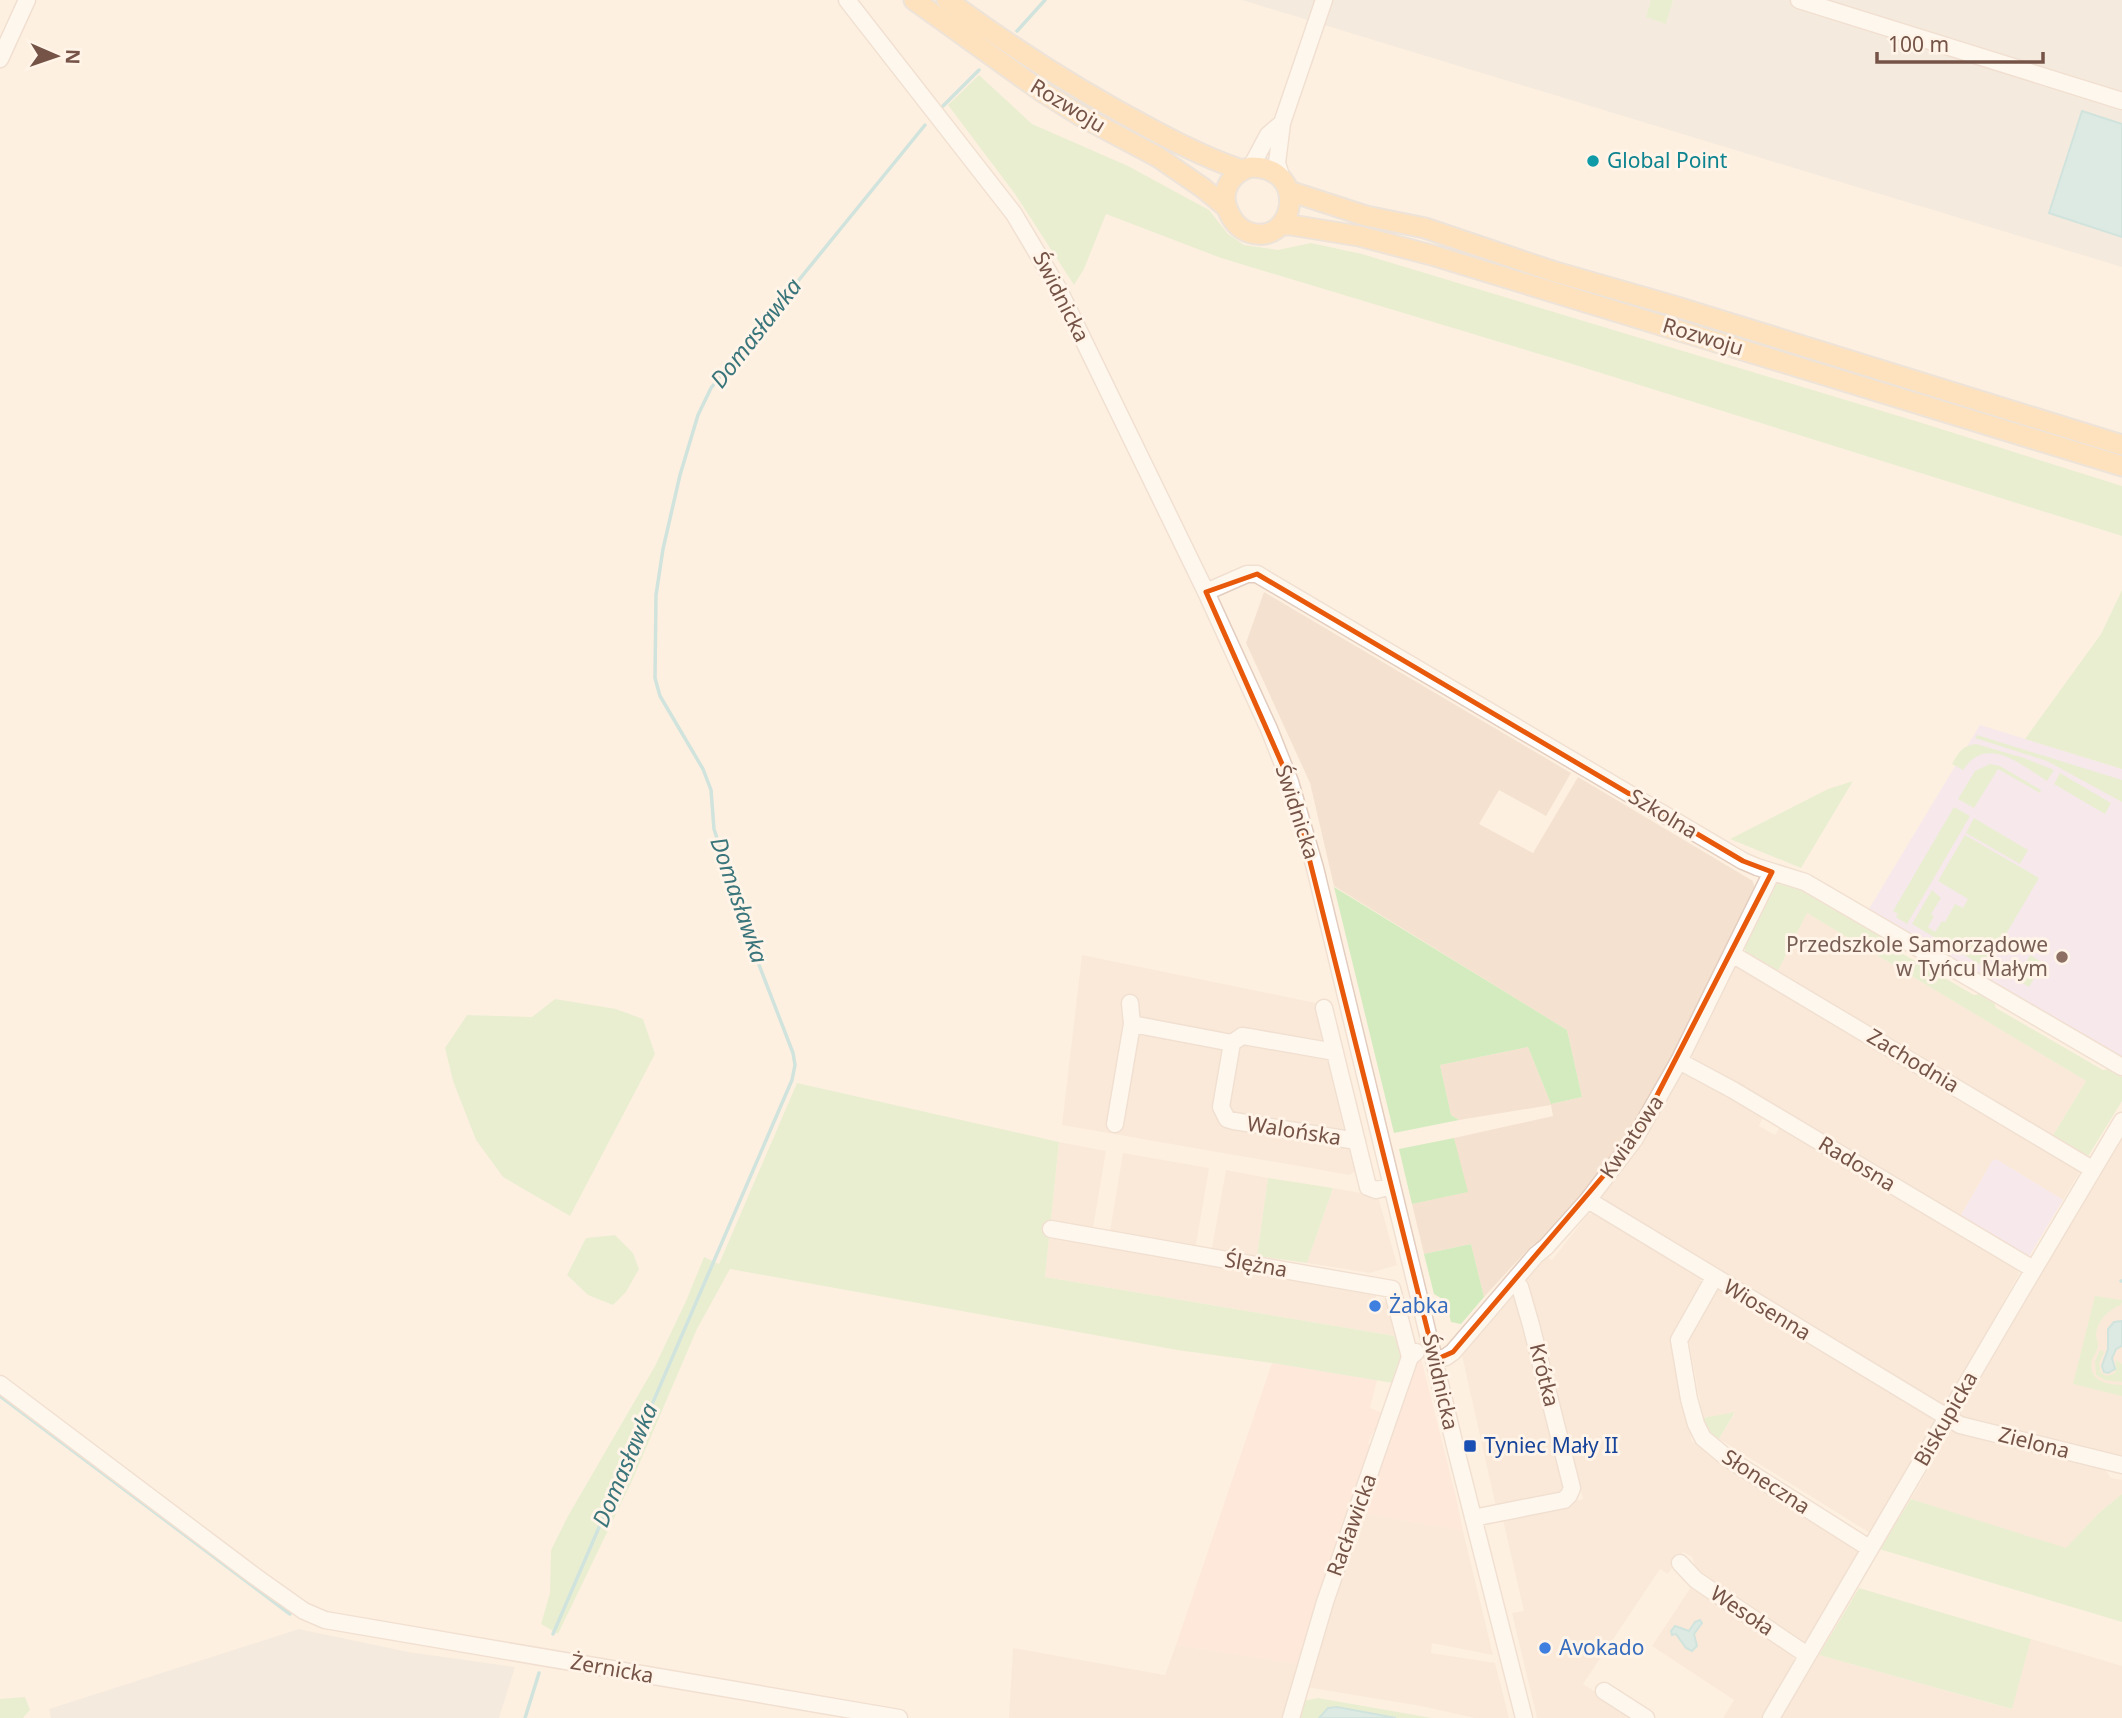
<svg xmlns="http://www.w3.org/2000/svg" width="2122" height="1718" font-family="'Noto Sans',sans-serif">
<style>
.residential{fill:#f5e1cf}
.commercial{fill:#feddd3}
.industrial{fill:#ebe2dc}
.education{fill:#edddf9}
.green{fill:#d3ebbf}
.water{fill:#b5e3e7;stroke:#9ad3d9;stroke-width:2}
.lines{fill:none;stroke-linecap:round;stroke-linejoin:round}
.stream{stroke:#9ad3d9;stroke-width:3.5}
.minor-casing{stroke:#e3cdbf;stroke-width:19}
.major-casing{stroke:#dbd3cf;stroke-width:23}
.minor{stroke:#fff;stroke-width:16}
.major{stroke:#fed196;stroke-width:19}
.marked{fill:none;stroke:#e8590c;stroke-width:5;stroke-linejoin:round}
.culture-dot{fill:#0f9aa8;stroke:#fff4e7;stroke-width:2.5}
.education-dot{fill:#8d6e63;stroke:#fff4e7;stroke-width:2.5}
.shop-dot{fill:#3f7fe0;stroke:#fff4e7;stroke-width:2.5}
.transit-dot{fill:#1a4fb4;stroke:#fff4e7;stroke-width:2.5}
.labels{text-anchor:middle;stroke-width:6;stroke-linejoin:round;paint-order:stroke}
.street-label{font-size:21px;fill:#755447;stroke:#fff4e7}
.culture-label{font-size:21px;fill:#0d838f;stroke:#fff4e7;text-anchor:start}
.education-label{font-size:21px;fill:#785e54;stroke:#fff4e7;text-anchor:end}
.shop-label{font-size:21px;fill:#366cbe;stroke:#fff4e7;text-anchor:start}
.transit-label{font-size:21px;fill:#164399;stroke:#fff4e7;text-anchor:start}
.water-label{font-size:23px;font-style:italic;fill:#3a757b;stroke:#fff4e7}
</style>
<rect width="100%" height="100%" fill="#fdf0e0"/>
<path class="residential" d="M1264,592L1571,773L1546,816L1499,790L1479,824L1533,853L1578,777L1753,881L1755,890L1657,1086L1626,1140L1552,1234L1532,1245L1484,1297L1471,1244L1424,1254L1412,1204L1467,1192L1454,1138L1553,1116L1551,1105L1459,1120L1451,1115L1440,1065L1528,1047L1551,1104L1582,1097L1567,1030L1334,886L1310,783L1246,643Z
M1807,913L2086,1081L2052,1137L1777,973Z
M1082,955L1316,1003L1358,1169L1350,1175L1062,1125Z
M1737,961L2081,1170L2063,1200L1996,1159L1992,1161L1960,1217L1693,1059L1691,1053Z
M1686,1071L1763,1117L1759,1126L1775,1135L1780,1127L2016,1267L2019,1274L1947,1403L1942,1405L1875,1367L1823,1332L1602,1200L1601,1197L1637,1150L1680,1073Z
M2122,1134V1456L1958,1417L2033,1289Z
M1059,1142L1106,1151L1093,1228L1051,1221Z
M1123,1153L1209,1168L1196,1245L1110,1231Z
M1226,1170L1268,1178L1257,1256L1212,1248Z
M1333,1188L1378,1196L1397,1265L1370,1273L1307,1263Z
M1588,1214H1594L1700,1277L1701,1283L1671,1336L1692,1441L1812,1520L1861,1548L1806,1641L1801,1643L1698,1575L1692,1557L1683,1552L1668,1574L1660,1569L1583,1684L1637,1718H1537L1512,1613L1524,1611L1503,1520L1583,1499L1526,1277L1544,1255L1552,1260Z
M1049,1238L1374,1290L1376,1297L1386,1303L1395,1336L1045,1277Z
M1719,1290L1933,1418L1935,1424L1872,1531L1868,1532L1719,1439L1735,1413L1703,1418L1688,1336L1715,1291Z
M1510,1294L1514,1295L1533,1362L1564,1488L1551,1497L1496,1507L1461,1351Z
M1952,1428L2102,1465L2111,1478L2122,1480V1494L2100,1512L2066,1549L1911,1499Z
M1366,1514L1463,1531L1493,1655L1432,1643L1431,1653L1495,1663L1509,1718H1475L1421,1706L1306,1687L1351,1543L1357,1544Z
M1693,1584L1791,1653L1795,1661L1763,1718H1723L1734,1700L1652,1646Z
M2031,1639L2122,1666V1718H1781L1819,1655L2011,1709Z
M1176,1645L1301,1665L1285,1718H1009L1013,1648L1165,1675Z"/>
<path class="commercial" d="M1421,1358L1456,1497L1463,1531L1366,1514L1417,1360Z
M1272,1363L1377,1380L1370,1408L1380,1412L1386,1417L1382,1427L1374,1430L1368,1443L1374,1450L1301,1665L1176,1645Z"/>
<path class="industrial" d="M1242,0H2122V267L1827,178Z
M299,1629L408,1652L515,1667L499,1718H51L49,1709Z"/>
<path class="education" d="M1980,725L2122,769V1061L1905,934L1869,909Z
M1996,1159L2063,1200L2028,1258L1960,1217L1992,1161Z"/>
<path class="green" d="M1651,0H1673L1666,24L1646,17Z
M979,75L1032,124L1128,166L1209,210L1228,234L1244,245L1278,250L1311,243L1362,254L1922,423L2122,486V536L1569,363L1221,258L1106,214L1084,269L1074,285L1015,194L948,105Z
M2122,590V769L2025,739L2101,634Z
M1977,735L2122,780V802L2047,761L1975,738Z
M1976,744L2024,758L2054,770L2047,781C2021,765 1987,734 1963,770L1952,764C1958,753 1963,745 1976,744Z
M1990,764L2000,766L2041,790L2040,793L1998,769L1974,808L1958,799L1975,771Z
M2060,773L2111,803L2105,814L2054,784Z
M1853,781L1801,868L1730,839L1828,789Z
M1954,807L1970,816L1907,924L1896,917L1898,914L1893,911Z
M1974,818L2028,850L2020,864L1966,833Z
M1965,835L2039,878L1986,968L1912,924L1932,890L1941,898L1931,914L1934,916L1928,927L1935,932L1942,921L1945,922L1955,904L1963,908L1968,899L1938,881Z
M1780,883L1801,889L1900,947L1903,954L1974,995L1980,994L1994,1002L1996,1008L2103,1070L2109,1069L2122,1077V1101L2087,1158L2052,1137L2086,1081L1807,913L1777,973L1746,955L1744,947L1772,892L1776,884Z
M1334,887L1567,1030L1582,1097L1551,1104L1528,1047L1440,1065L1451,1115L1459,1120L1394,1133Z
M2030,955L2043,963L2029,987L2017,980Z
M555,999L616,1009L643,1019L655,1054L570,1216L503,1177L476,1140L453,1081L445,1048L467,1015L532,1017Z
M797,1083L1059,1142L1045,1277L1395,1336L1403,1366L1399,1384L1272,1363L1177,1350L730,1269L697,1329L631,1483L558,1634L541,1624L550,1593L551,1550L568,1516L655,1366L686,1301L704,1257L719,1264Z
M1454,1138L1468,1192L1412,1204L1399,1149Z
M1268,1178L1333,1188L1307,1263L1257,1256Z
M615,1235L633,1253L639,1269L626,1292L613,1305L588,1295L567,1275L586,1238Z
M1471,1244L1484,1297L1461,1324L1451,1322L1446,1301L1434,1294L1424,1254Z
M2095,1296L2122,1300L2121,1305C2108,1310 2098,1320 2096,1334C2096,1338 2098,1342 2098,1345C2098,1351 2093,1356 2092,1361C2088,1381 2107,1385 2122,1385V1396L2073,1384Z
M2100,1350L2104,1352L2099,1363L2101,1373L2107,1376L2115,1373L2116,1360L2122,1364V1382L2105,1380L2096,1375L2095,1361Z
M1735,1412L1719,1439C1709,1434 1706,1429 1703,1418Z
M2122,1494V1622L1879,1549L1911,1499L2066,1548L2100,1512Z
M1859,1588L2031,1639L2012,1709L1819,1655Z
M25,1697L30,1710L23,1718H0V1699Z
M1318,1698L1432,1718H1396L1337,1707L1328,1708L1319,1718H1295L1302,1701Z"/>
<path class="water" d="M2082,111L2122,124V237L2049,213Z
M2122,1321V1346L2116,1349L2112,1358L2115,1369L2108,1373L2104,1372L2102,1366L2108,1349V1329L2114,1322Z
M1700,1620L1702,1623L1694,1634L1697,1646L1692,1651L1686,1648L1676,1634L1672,1635L1671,1631L1675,1626L1689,1631L1695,1622Z
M1337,1707L1396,1718H1319L1328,1708Z"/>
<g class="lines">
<path class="stream" d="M1017,31L1045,0
M943,106L979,70
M2121,1281H2122
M0,1396L290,1614
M553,1634L792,1080L795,1065L793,1053L756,957L714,829L711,790L703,769L660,696L655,678L656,595L663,549L680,475L698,415L711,388L925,125
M525,1718L539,1673"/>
<defs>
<path id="minor" d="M847,0L1014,214L1058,288L1206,592L1269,729L1290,782L1315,868L1456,1450L1524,1718
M1799,0L2122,101
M0,59L27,0
M1251,167L1268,135L1282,123
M1282,179L1277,163L1282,123L1324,0
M1206,592L1247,574H1257L1743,861L1757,867L1805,882L2122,1067
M1732,954L2092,1169
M1324,1008L1368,1187L1376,1190L1392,1186
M1132,1024L1232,1043
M1335,1052L1249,1037L1242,1036L1232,1043L1221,1107L1227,1119L1234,1121L1357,1141
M1679,1061L1733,1090L2033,1269
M1115,1124L1132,1024L1130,1003
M1588,1200L1960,1425L2122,1465
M1051,1229L1392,1289L1410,1357
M1714,1278L1679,1340L1689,1399L1696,1424L1703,1438L1727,1458L1869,1548
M1435,1360L1446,1357L1453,1352L1536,1255L1546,1247L1588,1200L1634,1140L1679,1061L1772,872
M0,1384L256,1577L304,1611L325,1620L899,1718
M1473,1518L1564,1500L1569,1495L1572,1488L1531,1325L1520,1287L1514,1282
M1680,1563L1696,1580L1807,1655
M1604,1691L1646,1718
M1291,1718L1325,1602L1410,1357L1416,1352
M1771,1718L2021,1291L2122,1121"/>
<path id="major" d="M914,0L1041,91L1081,116L1158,157L1203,188L1226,207
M947,0C1012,48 1081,92 1153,130C1181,145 1211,160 1242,170
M1251,167C1311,167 1294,249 1248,232C1237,228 1231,219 1227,208C1220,189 1233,172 1251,167Z
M1289,191L1366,216L1425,228L1552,271L1674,306L2122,445
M1281,225H1291L1359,236L1435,256L2122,466"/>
</defs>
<use href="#minor" class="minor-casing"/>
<use href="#major" class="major-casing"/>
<use href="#minor" class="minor"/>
<use href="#major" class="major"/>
</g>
<path d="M0 0H2122V1718H0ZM1257,574L1743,861L1772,872L1634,1140L1453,1352L1435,1360L1290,782L1206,592Z" fill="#fdf0e0" fill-opacity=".55" fill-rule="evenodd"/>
<path class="marked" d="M1257,574L1743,861L1772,872L1634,1140L1453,1352L1435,1360L1290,782L1206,592Z"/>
<circle class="culture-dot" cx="1593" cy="161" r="7"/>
<circle class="education-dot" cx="2062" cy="957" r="7"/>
<g class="shop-dot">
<circle cx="1375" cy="1306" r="7"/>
<circle cx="1545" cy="1648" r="7"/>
</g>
<rect class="transit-dot" x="1463" y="1439" width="14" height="14" rx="3.5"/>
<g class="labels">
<g class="street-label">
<text transform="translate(1068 106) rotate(31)" y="7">Rozwoju</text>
<text transform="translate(1061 297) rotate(63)" y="7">Świdnicka</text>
<text transform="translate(1703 337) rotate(17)" y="7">Rozwoju</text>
<text transform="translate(1297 812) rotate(72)" y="7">Świdnicka</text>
<text transform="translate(1663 814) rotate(31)" y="7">Szkolna</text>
<text transform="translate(1913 1061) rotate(31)" y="7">Zachodnia</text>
<text transform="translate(1294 1131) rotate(9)" y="7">Walońska</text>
<text transform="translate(1632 1137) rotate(-56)" y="7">Kwiatowa</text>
<text transform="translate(1857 1164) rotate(31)" y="7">Radosna</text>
<text transform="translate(1256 1265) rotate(10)" y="7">Ślężna</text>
<text transform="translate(1767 1310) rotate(31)" y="7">Wiosenna</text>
<text transform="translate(1544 1375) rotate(76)" y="7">Krótka</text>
<text transform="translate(1440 1382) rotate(77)" y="7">Świdnicka</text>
<text transform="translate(1946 1419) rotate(-60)" y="7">Biskupicka</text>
<text transform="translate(2034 1443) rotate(14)" y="7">Zielona</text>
<text transform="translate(1766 1482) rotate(33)" y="7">Słoneczna</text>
<text transform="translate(1352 1525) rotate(-70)" y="7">Racławicka</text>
<text transform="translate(1742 1611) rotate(34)" y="7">Wesoła</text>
<text transform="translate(612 1669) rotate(10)" y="7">Żernicka</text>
</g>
<g class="culture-label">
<text x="1607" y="168">Global Point</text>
</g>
<g class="education-label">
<text x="2048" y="952">Przedszkole Samorządowe<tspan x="2048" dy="24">w Tyńcu Małym</tspan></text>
</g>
<g class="shop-label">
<text x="1389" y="1313">Żabka</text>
<text x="1559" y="1655">Avokado</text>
</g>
<g class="transit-label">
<text x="1484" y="1453">Tyniec Mały II</text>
</g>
<g class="water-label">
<text transform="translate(756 333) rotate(-52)" y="8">Domasławka</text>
<text transform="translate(739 900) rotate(71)" y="8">Domasławka</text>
<text transform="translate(625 1465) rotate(-67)" y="8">Domasławka</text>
</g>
</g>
<g transform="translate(56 56) rotate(92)" stroke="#fff4e7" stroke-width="5" paint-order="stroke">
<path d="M0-5L12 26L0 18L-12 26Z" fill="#755447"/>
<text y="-10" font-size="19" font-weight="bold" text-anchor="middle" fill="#755447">N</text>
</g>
<path d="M1877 52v10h166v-10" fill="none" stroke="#755447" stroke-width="3.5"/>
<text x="1888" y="52" font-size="21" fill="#755447" stroke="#fff4e7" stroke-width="5" paint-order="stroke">100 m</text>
</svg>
